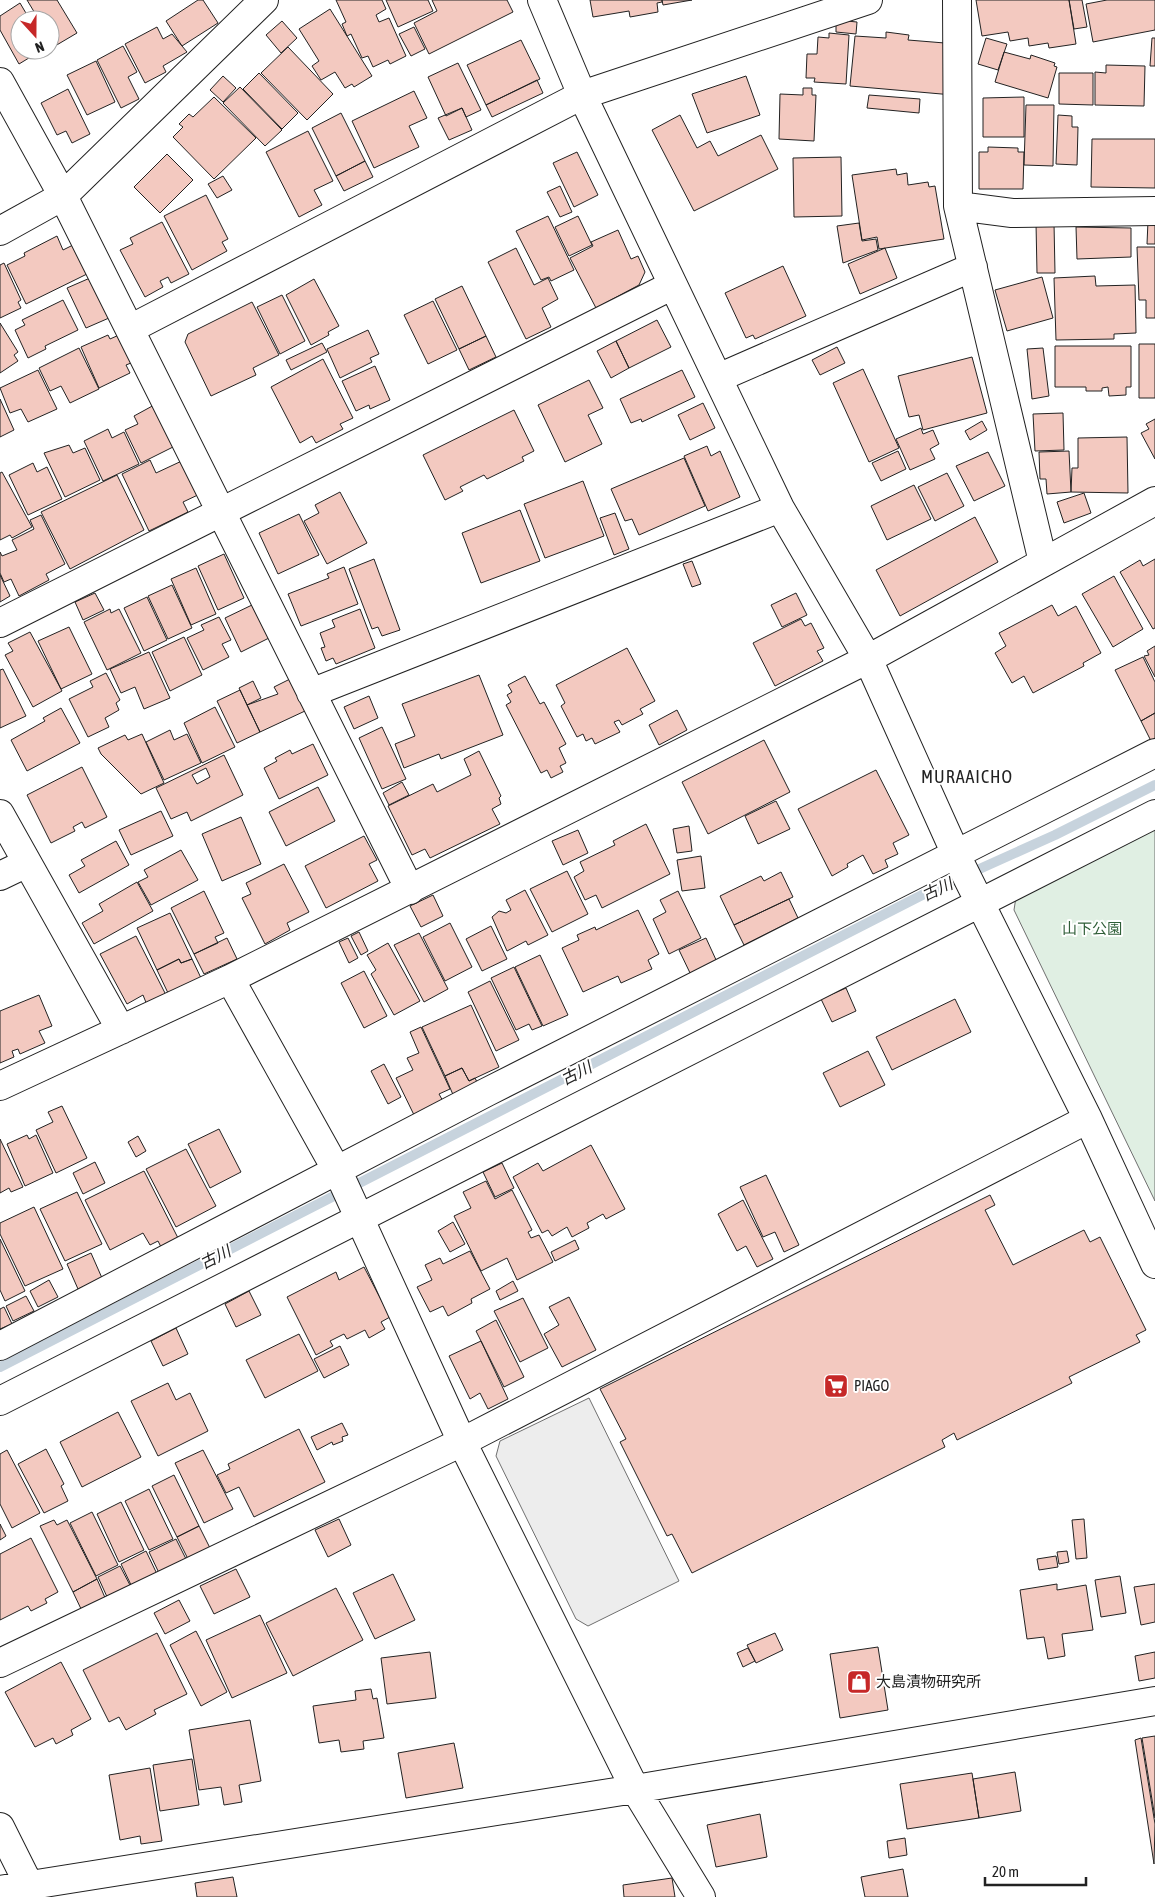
<svg xmlns="http://www.w3.org/2000/svg" width="1155" height="1897" font-family="'Asap Condensed','Noto Sans JP',sans-serif">
<style>
.green{fill:#e0efe3;stroke:#6f6f6f}
.parking{fill:#ededed;stroke:#6f6f6f}
.lines{fill:none;stroke-linecap:round;stroke-linejoin:round}
.stream{stroke:#c7d3dd;stroke-width:10}
.building{fill:#f3c9c0;stroke:#222;fill-rule:evenodd}
.minor-casing{stroke:#222;stroke-width:30}
.minor{stroke:#fff;stroke-width:28}
.labels{text-anchor:middle;stroke-width:4;stroke-linejoin:round;paint-order:stroke}
.park-label{font-size:15px;fill:#2f5e38;stroke:#fff}
.poi-label{font-size:15px;fill:#222;stroke:#fff;text-anchor:start}
.water-label{font-size:16px;font-style:italic;fill:#222;stroke:#fff}
.quarter-label{font-size:18px;letter-spacing:1px;fill:#222;stroke:#fff}
</style>
<rect width="100%" height="100%" fill="#fff"/>
<path class="green" d="M1155,828V1201L1014,910L1016,897Z"/>
<path class="parking" d="M589,1398L679,1581L588,1626L576,1619L496,1456L500,1441Z"/>
<g class="lines">
<path class="stream" d="M0,1367L926,893L1055,835L1155,785"/>
</g>
<path class="building" d="M27,0H57L77,33L55,46L50,38V20H39Z
M198,0H203L218,23L182,46L166,21Z
M336,0H382L386,9L376,15L379,22L389,18L406,56L390,64L388,60L373,67L368,56L362,58L351,34L347,36L342,24L346,22Z
M386,0H428L433,11L398,27Z
M432,0H507L513,12L429,54L414,23L437,11Z
M590,0H662V2L657,3L658,12L630,17L629,11L593,17Z
M662,0H692L663,5Z
M976,0H1069L1076,44L1049,48L1048,43L1029,46L1028,38L1010,41L1008,32L982,36Z
M1069,0H1082L1087,27L1074,29Z
M1107,0H1155V30L1093,42L1086,4Z
M20,3L30,20H20V50H42L19,64L0,30V16Z
M330,9L372,76L354,87L352,84L345,88L335,72L321,80L312,66L319,61L299,29Z
M836,20L857,22L856,34L836,32Z
M282,21L297,38L281,53L266,35Z
M157,27L163,39L172,34L187,52L163,66L166,72L145,83L125,44Z
M414,27L425,49L411,56L399,34Z
M886,32L909,35L908,40L957,44L953,95L850,86L855,36L886,38Z
M829,33L849,35L846,84L814,82L815,78H806L807,54H817L818,37L829,38Z
M986,38L1007,44L998,70L978,64Z
M1152,38H1155V66H1150Z
M521,40L540,79L486,105L467,65Z
M123,46L137,72L128,77L139,99L121,108L97,60Z
M288,47L333,94L307,120L261,73Z
M1004,52L1030,59L1031,55L1055,63L1054,66L1057,67L1048,98L995,82Z
M96,61L115,102L87,115L67,75Z
M458,63L481,110L466,117L462,108L446,116L428,77Z
M1106,65L1145,66L1144,106L1095,105V72L1106,73Z
M259,73L298,113L282,129L243,89Z
M1059,73H1093V105L1059,104Z
M223,76L236,88L223,102L210,90Z
M746,76L760,115L707,133L692,94Z
M537,80L543,93L492,117L486,105Z
M240,87L282,130L265,146L223,103Z
M803,88H812V95H816L814,141L779,139L780,94L803,95Z
M68,89L90,134L72,143L66,131L57,135L41,103Z
M414,91L427,118L409,126L419,147L374,168L352,121Z
M869,95L920,99L919,113L867,108Z
M214,97L256,138L214,179L173,137L183,127L179,124L189,114L193,117Z
M1024,97V137H983V98Z
M1026,105H1054L1053,166L1024,165Z
M462,108L472,130L449,140L438,118Z
M341,113L365,161L336,176L312,128Z
M680,115L697,148L710,141L718,156L761,135L778,169L694,211L652,130Z
M1058,115L1072,116V127H1078L1077,165L1056,164Z
M308,131L333,181L314,190L322,205L299,217L266,152Z
M1092,139H1155V188L1091,187Z
M988,147L1018,148V152H1024L1023,189H979V152H988Z
M577,152L598,195L574,207L553,163Z
M167,154L193,180L160,213L134,187Z
M841,157L842,216L794,217L793,158Z
M365,161L373,177L344,191L336,176Z
M896,169L897,175L907,173L908,185L928,182L929,187L935,186L944,239L879,249L877,237L862,240L852,175Z
M223,176L232,190L217,198L208,184Z
M560,186L572,212L560,217L547,192Z
M206,195L228,239L222,242L227,251L192,270L164,216Z
M548,216L574,270L551,281L549,277L541,280L516,231Z
M578,216L592,245L569,256L555,227Z
M1148,221H1155V244H1147Z
M162,222L189,274L171,283L168,277L160,281L163,287L145,297L120,250L133,244L130,238Z
M859,223L862,241L876,239L878,250L843,263L837,226Z
M1036,223H1054L1055,273H1037Z
M1076,227L1131,228V257L1077,259Z
M618,230L631,259L638,256L645,272L639,285L596,308L570,258L593,246L591,242Z
M57,236L63,250L73,245L87,274L26,304L7,265L25,256L24,253Z
M1137,247H1155V318H1146V300H1139Z
M516,248L534,285L548,278L558,299L542,308L551,327L526,339L488,262Z
M885,248L897,278L860,294L848,264Z
M4,263L21,300L18,302L21,308L0,318V265Z
M783,266L806,316L755,339L753,335L746,338L725,293Z
M1095,276L1096,286L1135,285L1136,333L1114,334V339L1056,340L1054,278Z
M1042,277L1053,318L1007,331L995,290Z
M90,278L109,318L86,328L67,288Z
M314,279L339,326L328,332L329,335L311,345L286,295Z
M462,286L486,336L459,349L435,299Z
M282,295L305,341L280,354L257,307Z
M63,300L78,330L45,346L46,349L28,358L15,330L25,325L22,320Z
M433,301L457,350L428,364L404,315Z
M252,302L279,355L253,368L256,375L211,396L185,342L188,334Z
M657,320L671,347L629,368L616,341Z
M0,323L18,352L14,355L18,361L0,373Z
M368,330L379,354L370,358L372,362L340,378L327,349Z
M108,335L110,339L119,335L131,363L126,365L130,373L99,388L81,347Z
M486,336L496,357L469,370L459,349Z
M616,341L629,368L611,378L597,351Z
M322,343L327,352L291,370L286,360Z
M1139,344H1155V398H1139Z
M1055,346H1131V387H1126V395L1109,396L1108,387L1102,388V391H1086V387H1055Z
M837,347L845,363L820,375L812,360Z
M79,348L99,389L70,403L61,386L50,391L39,368Z
M1043,348L1049,396L1032,399L1027,349Z
M972,357L987,413L923,430L919,415L909,417L898,376Z
M323,359L353,418L340,424L343,429L316,443L312,436L300,443L271,387Z
M375,366L390,400L370,409L369,405L356,411L342,381Z
M863,369L899,448L869,462L833,383Z
M38,370L57,409L28,422L21,409L10,413L0,388Z
M682,370L695,397L642,422L641,419L631,423L620,399Z
M589,380L603,408L588,415L602,444L565,462L538,405Z
M0,399L14,430L0,437Z
M703,403L715,428L690,440L678,415Z
M156,404L177,445L141,463L125,430L138,424L134,416Z
M514,410L534,451L522,457L524,461L487,479L484,475L460,487L463,491L445,500L423,455Z
M1063,413L1064,450L1035,451L1033,414Z
M1155,419V459L1141,433L1149,429L1146,424Z
M982,421L987,430L970,440L965,431Z
M921,428L923,434L933,430L939,444L930,449L935,459L910,470L896,439Z
M108,429L112,438L124,432L139,464L103,481L84,441Z
M1127,437L1128,493L1071,492L1072,468H1078V438Z
M69,445L73,453L85,448L100,480L65,497L44,453Z
M707,446L711,456L720,451L740,497L708,511L684,456Z
M898,451L906,469L881,481L872,463Z
M1069,451L1071,492L1047,494L1046,479H1040L1039,452Z
M988,452L1005,486L974,501L956,466Z
M684,458L705,506L639,535L632,519L625,521L611,489Z
M186,459L202,493L183,502L188,512L149,531L122,474L150,460L156,473Z
M33,463L37,472L47,467L62,499L28,515L9,475Z
M2,472L32,527L12,538L10,535L0,540V473Z
M947,473L964,506L935,521L918,487Z
M117,475L144,530L70,569L41,512Z
M583,481L604,536L545,558L524,504Z
M914,485L931,519L887,540L871,506Z
M340,492L367,543L327,564L304,521L319,513L315,505Z
M1084,493L1091,513L1064,523L1057,502Z
M520,510L540,561L481,583L462,533Z
M615,513L629,549L614,555L600,518Z
M299,514L319,555L278,574L259,533Z
M41,515L65,564L46,574L49,580L19,596L11,579L4,582L0,573V552L2,556L17,550L12,540L34,529L30,520Z
M975,517L998,562L900,616L876,570Z
M224,554L244,598L218,610L198,566Z
M374,559L400,630L382,636L378,627L372,629L349,569Z
M1155,559V628L1153,629L1120,572L1140,560L1143,566Z
M692,561L701,584L692,587L683,564Z
M344,567L358,604L301,626L288,594L329,578L327,574Z
M196,568L216,614L191,625L171,579Z
M0,575L10,596L0,602Z
M1114,576L1143,629L1113,647L1082,594Z
M172,585L192,628L168,639L148,596Z
M95,593L104,610L83,620L75,602Z
M796,593L807,615L782,627L771,605Z
M147,597L167,640L144,651L124,608Z
M252,605L269,638L241,652L225,618Z
M1052,605L1058,616L1076,606L1101,653L1083,663L1084,666L1033,693L1024,676L1012,683L995,653L1006,646L999,633Z
M110,609L111,613L119,609L141,653L107,670L84,622Z
M360,609L375,648L336,664L333,658L326,661L321,648L325,647L320,633L335,627L332,620Z
M219,617L231,640L222,644L229,657L203,670L187,638L204,630L201,625Z
M801,619L805,626L811,623L824,648L817,651L823,661L775,686L753,643Z
M69,627L92,674L61,689L38,641Z
M30,632L62,691L33,707L5,655L13,651L8,643Z
M184,637L202,675L170,691L152,652Z
M1155,646V677L1144,656L1149,655L1147,651Z
M627,648L655,701L640,709L643,714L622,725L619,720L614,722L620,732L595,744L592,738L586,741L583,734L577,737L561,706L565,703L556,685Z
M149,652L170,698L144,709L135,687L121,693L110,669Z
M1143,657L1155,682V713L1141,721L1115,670Z
M3,669L26,716L0,728V670Z
M106,673L120,700L116,703L119,710L105,718L109,727L88,737L69,699L93,687L90,681Z
M479,675L503,735L441,759L439,754L404,768L395,744L415,736L402,704Z
M525,676L540,704L544,702L566,744L559,748L566,763L560,766L563,772L551,778L547,770L541,773L506,705L511,702L507,695L512,692L508,685Z
M290,679L305,711L260,732L247,705L278,694L274,687Z
M253,681L261,698L247,705L239,688Z
M240,690L260,732L237,743L217,701Z
M369,696L378,718L354,729L344,707Z
M215,707L235,747L202,763L184,723Z
M61,708L80,743L27,771L11,740L45,721L43,718Z
M677,710L687,730L659,745L649,725Z
M1155,713V738L1151,741L1141,721Z
M382,727L406,779L382,789L359,738Z
M170,730L174,740L187,734L201,763L164,780L146,742Z
M142,734L164,783L141,794L101,754L98,748L125,735L128,740Z
M764,740L790,792L708,834L682,782Z
M313,744L328,775L279,799L264,768L277,761L275,758L290,750L292,754Z
M479,751L501,796L499,798L501,804L492,809L500,824L430,858L425,849L412,855L388,806L433,784L437,792L471,775L464,759Z
M224,755L243,795L191,821L187,812L171,819L156,788ZM206,768L210,777L197,784L192,775Z
M82,767L107,817L85,828L82,822L73,827L75,831L51,843L27,795Z
M876,770L909,835L893,843L898,854L885,860L888,867L873,874L863,855L847,864L848,867L832,876L798,809Z
M402,782L409,795L389,805L383,793Z
M318,787L335,821L286,846L269,812Z
M776,801L790,829L758,844L745,816Z
M161,811L173,836L131,855L119,830Z
M241,817L261,864L222,881L202,834Z
M646,824L670,874L602,908L596,895L585,900L574,877L584,871L580,862L615,845L613,841Z
M689,826L692,851L677,853L673,829Z
M578,830L588,853L563,865L552,841Z
M364,836L377,860L369,864L378,881L326,908L305,866Z
M116,841L129,865L79,893L69,875L85,866L81,860Z
M181,850L198,880L151,905L138,882L148,877L144,870Z
M701,856L705,888L682,891L677,860Z
M284,864L309,912L287,923L290,930L265,944L242,898L251,894L246,883Z
M567,871L588,914L552,932L530,889Z
M781,872L793,897L734,925L720,896L761,876L764,881Z
M137,882L153,911L94,944L82,923L103,911L99,904Z
M525,890L548,935L528,945L526,941L507,951L492,917L499,911L506,913L511,910L506,900Z
M204,891L224,933L215,937L218,943L194,954L171,908Z
M678,891L701,938L669,954L653,919L666,912L660,900Z
M433,895L443,916L421,927L410,906Z
M789,899L798,918L744,945L734,925Z
M638,910L659,954L648,960L652,969L621,983L618,976L583,992L562,948L579,940L577,935L595,927L596,930Z
M170,913L192,959L181,963L179,959L157,970L137,928Z
M450,923L472,967L445,981L423,937Z
M491,926L507,959L482,971L466,939Z
M359,932L368,951L361,955L351,936Z
M419,933L448,989L424,1002L394,945Z
M136,936L166,995L147,1005L143,995L127,1004L100,954Z
M227,938L237,959L204,974L194,954Z
M348,938L358,958L349,963L339,942Z
M706,938L717,962L691,975L679,950Z
M388,943L420,1001L394,1015L371,974L376,970L367,955Z
M540,955L568,1015L543,1026L515,967Z
M179,959L181,963L192,959L201,978L168,993L157,970Z
M514,967L542,1026L532,1030L529,1024L516,1030L491,978Z
M364,971L387,1016L364,1028L341,983Z
M490,981L519,1040L496,1051L468,992Z
M846,988L856,1011L832,1022L821,999Z
M39,995L52,1026L39,1031L45,1043L20,1054L18,1049L12,1051L14,1057L0,1063V1011Z
M955,999L971,1032L892,1070L876,1037Z
M471,1005L499,1067L469,1081L462,1068L445,1076L422,1027Z
M421,1027L450,1089L439,1094L444,1103L415,1117L396,1078L413,1070L407,1058L419,1053L410,1032Z
M868,1051L885,1085L840,1107L823,1073Z
M384,1064L401,1097L388,1104L371,1071Z
M462,1068L469,1081L475,1078L479,1086L454,1097L445,1076Z
M62,1106L87,1158L56,1173L36,1130L53,1122L48,1112Z
M219,1129L241,1172L210,1188L188,1144Z
M27,1135L29,1139L36,1135L53,1173L25,1186L7,1144Z
M138,1136L146,1151L136,1157L128,1142Z
M0,1139L23,1187L11,1192L9,1188L0,1193Z
M591,1145L625,1209L606,1219L603,1214L587,1223L589,1228L572,1237L567,1227L552,1236L548,1230L542,1233L513,1177L538,1163L543,1171Z
M186,1149L216,1206L176,1227L146,1169Z
M95,1162L105,1183L83,1194L73,1173Z
M502,1163L514,1188L495,1197L483,1172Z
M144,1171L178,1238L161,1247L158,1241L150,1245L143,1233L110,1250L85,1200Z
M766,1175L799,1245L784,1252L775,1232L763,1237L740,1187Z
M486,1181L495,1199L512,1190L532,1230L528,1232L531,1238L539,1235L553,1262L517,1280L507,1258L481,1271L454,1216L471,1208L463,1192Z
M77,1192L102,1244L65,1261L40,1209Z
M990,1195L995,1205L985,1210L1013,1265L1084,1230L1090,1242L1100,1237L1146,1330L1136,1335L1140,1342L1069,1377L1072,1383L957,1440L954,1433L942,1440L945,1447L692,1573L672,1534L667,1536L620,1442L626,1439L600,1389Z
M743,1200L773,1259L757,1267L746,1246L737,1251L718,1214Z
M34,1207L63,1269L25,1286L0,1234V1223Z
M453,1222L465,1244L450,1252L438,1231Z
M0,1239L25,1291L5,1301L0,1290Z
M575,1240L579,1249L555,1261L551,1252Z
M470,1251L490,1289L471,1299L472,1303L448,1316L443,1306L430,1312L417,1287L432,1280L425,1265L440,1258L443,1264Z
M91,1253L102,1278L78,1289L67,1264Z
M364,1267L390,1317L381,1322L385,1329L369,1338L365,1330L347,1339L344,1334L330,1341L333,1346L316,1355L287,1297L336,1272L339,1280Z
M49,1280L58,1297L38,1307L30,1291Z
M513,1281L518,1291L500,1300L496,1291Z
M249,1291L261,1315L236,1327L225,1304Z
M26,1296L34,1311L13,1321L6,1306Z
M569,1297L596,1350L562,1367L544,1334L559,1325L549,1307Z
M523,1298L548,1348L520,1362L494,1311Z
M4,1307L12,1324L0,1329V1309Z
M496,1320L524,1377L504,1387L476,1331Z
M176,1328L188,1354L163,1366L151,1341Z
M299,1334L318,1371L265,1398L246,1360Z
M481,1341L508,1399L488,1409L480,1393L470,1399L449,1356Z
M340,1346L349,1365L324,1378L314,1359Z
M168,1383L176,1400L190,1393L208,1431L158,1456L131,1401Z
M118,1412L141,1457L82,1487L60,1442Z
M342,1423L348,1435L342,1437L343,1441L333,1445L332,1442L317,1450L311,1437Z
M299,1429L325,1482L254,1517L239,1487L226,1493L217,1475L230,1469L228,1464Z
M46,1449L64,1484L61,1486L68,1501L44,1513L18,1464Z
M7,1450L40,1513L12,1528L0,1504V1454Z
M203,1450L233,1509L204,1523L175,1463Z
M174,1475L199,1526L177,1537L152,1486Z
M149,1489L173,1539L149,1550L125,1501Z
M121,1502L144,1550L119,1562L97,1514Z
M92,1512L118,1565L96,1576L70,1523Z
M339,1519L351,1545L328,1557L315,1530Z
M1084,1519L1087,1558L1076,1559L1072,1520Z
M54,1520L57,1525L67,1520L97,1579L73,1592L40,1526Z
M0,1524L6,1536L0,1540Z
M199,1526L210,1548L188,1559L177,1537Z
M31,1538L58,1592L45,1599L47,1603L31,1611L28,1606L0,1620V1554Z
M176,1539L186,1559L159,1573L149,1552Z
M146,1551L157,1574L132,1587L121,1564Z
M1067,1551L1069,1562L1059,1564L1057,1552Z
M1056,1556L1058,1567L1039,1570L1037,1559Z
M120,1566L131,1587L108,1599L98,1577Z
M236,1569L250,1597L214,1614L200,1586Z
M393,1574L415,1620L375,1639L353,1593Z
M1120,1576L1126,1613L1101,1617L1095,1580Z
M97,1579L106,1600L82,1611L73,1592Z
M1057,1584V1590L1086,1585L1093,1630L1062,1634L1065,1656L1048,1659L1044,1637L1027,1639L1020,1590Z
M1155,1584V1622L1141,1625L1134,1587Z
M336,1588L363,1640L293,1676L266,1623Z
M179,1600L190,1621L165,1634L154,1613Z
M260,1615L287,1673L232,1698L206,1640Z
M196,1631L227,1692L201,1706L170,1645Z
M157,1633L187,1694L154,1710L156,1714L126,1730L119,1717L109,1722L83,1670Z
M775,1633L783,1650L756,1663L747,1645Z
M878,1647L888,1710L840,1718L830,1654Z
M748,1648L755,1661L743,1667L737,1653Z
M430,1652L436,1698L387,1704L381,1658Z
M1155,1652V1678L1139,1681L1135,1656Z
M61,1662L91,1719L71,1730L73,1735L56,1744L53,1738L35,1747L5,1692Z
M371,1689L373,1699L377,1698L384,1738L363,1741L364,1749L341,1752L339,1740L319,1743L313,1706L356,1700L355,1691Z
M250,1720L261,1781L239,1785L242,1802L224,1805L221,1787L199,1790L189,1730Z
M1155,1736V1818L1142,1738Z
M1141,1738L1155,1824L1154,1864L1135,1740Z
M454,1743L463,1788L406,1798L398,1753Z
M192,1759L199,1805L160,1811L153,1765Z
M150,1768L162,1841L141,1844L140,1836L120,1840L109,1775Z
M1015,1772L1021,1811L979,1818L973,1779Z
M972,1773L979,1818L907,1829L900,1784Z
M760,1814L767,1857L716,1867L707,1825Z
M905,1838L907,1855L889,1858L887,1841Z
M903,1869L908,1897H865L861,1877Z
M233,1877L237,1897H197L195,1883Z
M672,1878L675,1897H624L623,1885Z"/>
<g class="lines">
<defs>
<path id="minor" d="M542,0L582,95L780,508L868,659L959,861L1088,1119L1155,1264
M957,0L958,206L1043,562
M0,82L63,196L410,890
M958,206L1012,213L1155,211
M0,231L63,196L264,0
M130,329L582,95L868,0
M718,378L973,267
M0,623L673,285
M311,693L780,508
M0,814L121,1030
M0,876L27,863
M230,979L341,1178L462,1442L635,1789L701,1897
M0,1086L230,979L868,659L1155,501
M0,1346L487,1092L1155,753
M0,1401L1155,814
M0,1663L462,1442L1088,1119
M0,1827L35,1897
M0,1890L635,1789L1155,1701"/>
</defs>
<use href="#minor" class="minor-casing"/>
<use href="#minor" class="minor"/>
</g>
<defs>
<symbol id="supermarket-square" viewBox="-11 -11 22 22"><rect x="-9" y="-9" width="18" height="18" rx="4" fill="#c62828" stroke="#fff"/><path d="M-6-5.5h2.5l.6 2H6L4.5 2H-2.5L-4.4-4H-6ZM-1.5 3.2a1.3 1.3 0 1 0 .1 0ZM3 3.2a1.3 1.3 0 1 0 .1 0Z" fill="#fff"/></symbol>
<symbol id="shop-square" viewBox="-11 -11 22 22"><rect x="-9" y="-9" width="18" height="18" rx="4" fill="#c62828" stroke="#fff"/><path d="M-5-2.5h2.3a2.7 3.5 0 0 1 5.4 0H5L5.5 6h-11ZM-1.5-2.5h3a1.5 2.3 0 0 0-3 0Z" fill="#fff"/></symbol>
</defs>
<g fill-rule="evenodd">
<use href="#supermarket-square" x="822" y="1372" width="28" height="28"/>
<use href="#shop-square" x="845" y="1668" width="28" height="28"/>
</g>
<g class="labels">
<g class="park-label">
<text x="1092" y="934">山下公園</text>
</g>
<g class="poi-label">
<text x="854" y="1391">PIAGO</text>
<text x="876" y="1687">大島漬物研究所</text>
</g>
<g class="water-label">
<text transform="translate(937 889) rotate(-25)" y="6">古川</text>
<text transform="translate(576 1073) rotate(-27)" y="6">古川</text>
<text transform="translate(215 1257) rotate(-27)" y="6">古川</text>
</g>
<g class="quarter-label">
<text x="967" y="783">MURAAICHO</text>
</g>
</g>
<g transform="translate(35 35) rotate(159)"><circle r="24" fill="#ffffff" stroke="#a7a7a7"/>
<path d="M0-4L9 19L0 12L-9 19Z" fill="#c62828"/>
<text y="-8" font-size="14" font-weight="bold" text-anchor="middle" fill="#222222">N</text>
</g>
<path d="M985 1877v8h101v-8" fill="none" stroke="#222222" stroke-width="2.5"/>
<text x="992" y="1877" font-size="15" fill="#222222" stroke="#ffffff" stroke-width="4" paint-order="stroke">20 m</text>
</svg>
